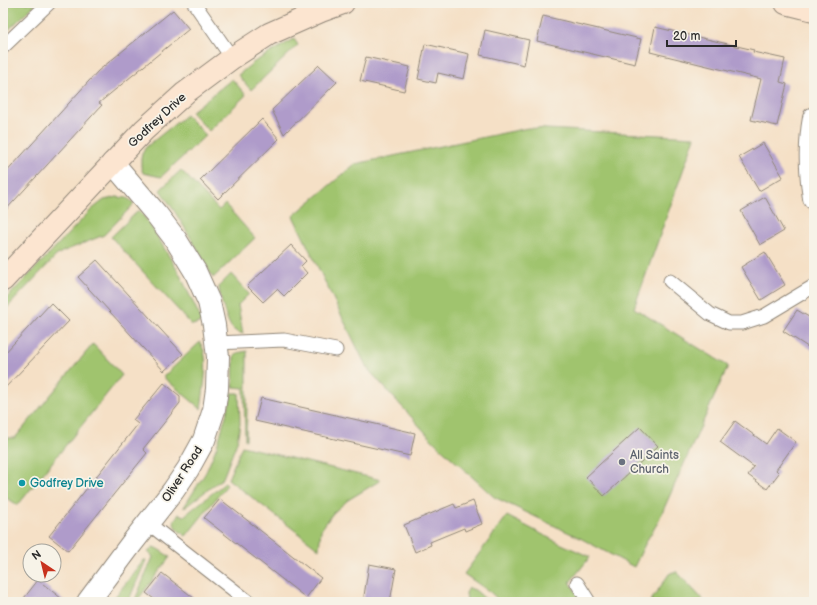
<svg xmlns="http://www.w3.org/2000/svg" width="817" height="605" font-family="'Balsamiq Sans',sans-serif">
<style>
.green{fill:#a0c46e;stroke:#66784c}
.building{fill:#af9bca}
.lines{fill:none;stroke-linecap:round;stroke-linejoin:round}
.lane-casing{stroke:#908678;stroke-width:15}
.street-casing{stroke:#908678;stroke-width:24}
.secondary-casing{stroke:#908678;stroke-width:24}
.lane{stroke:#fff;stroke-width:13}
.street{stroke:#fff;stroke-width:22}
.secondary{stroke:#fce5d0;stroke-width:22}
.worship-dot{fill:#6b7280;stroke:#f7f3e8;stroke-width:1.5}
.culture-dot{fill:#0f9aa8;stroke:#f7f3e8;stroke-width:1.5}
.labels{text-anchor:middle;stroke-width:3.5;stroke-linejoin:round;paint-order:stroke}
.street-label{font-size:12px;fill:#2b2b2b;stroke:#f7f3e8}
.worship-label{font-size:12px;fill:#5b616d;stroke:#f7f3e8;text-anchor:start}
.culture-label{font-size:12px;fill:#0d838f;stroke:#f7f3e8;text-anchor:start}
</style>
<rect width="100%" height="100%" fill="#f7f3e8"/>
<filter id="ink" filterUnits="userSpaceOnUse"><feTurbulence type="fractalNoise" baseFrequency=".025" numOctaves="2"/><feDisplacementMap in="SourceGraphic" scale="8" xChannelSelector="R" yChannelSelector="G"/><feConvolveMatrix kernelMatrix="1 2 1 2 8 2 1 2 1" color-interpolation-filters="sRGB"/></filter>
<filter id="wash" filterUnits="userSpaceOnUse"><feTurbulence type="fractalNoise" baseFrequency=".012" numOctaves="4" result="noise"/><feDisplacementMap in="SourceGraphic" scale="16" xChannelSelector="R" yChannelSelector="G"/><feGaussianBlur stdDeviation="0.9" result="paint"/><feColorMatrix in="noise" values="0 0 0 0 0 0 0 0 0 0 0 0 0 0 0 0 0 1.4 0 .05"/><feComposite in="paint" operator="in"/></filter>
<g filter="url(#wash)">
<rect width="100%" height="100%" fill="#f5e0c6"/>
<path class="green" d="M3,3H37L3,35Z
M294,39L298,45L251,90L238,75L254,62Z
M232,79L246,95L209,131L191,112Z
M186,115L206,135L161,177L143,173L141,167V159L142,154L146,147Z
M528,128L695,137L634,308L728,366L657,524L647,540L634,567L580,538L494,497L433,441L367,368L293,216L355,164Z
M181,170L219,210L225,204L255,238L213,278C197,248 180,218 160,190Z
M117,197L127,198L133,202V205L104,235L62,252L56,256L3,312V302L91,210L104,200Z
M139,210L151,226L179,273L202,321L197,324L192,325L111,237Z
M231,274L249,294L238,305L243,334C241,333 237,332 234,330C227,325 219,295 219,286Z
M200,342C201,345 203,348 204,351C208,366 203,393 201,409L163,377Z
M93,344L122,375L18,505L3,496V438H15Z
M247,351V413L246,440H245L244,388L233,387L234,357L237,353Z
M231,393H239L240,424L237,442L223,478L184,508V507L206,472L217,446L230,402Z
M242,446L381,480L348,500L333,513L321,530L319,549L228,479Z
M225,483L227,485L186,536C176,529 169,524 179,514L184,516Z
M507,516L555,541L590,557L570,582L582,602H501L490,592L464,574Z
M153,547L158,549L170,557L136,602H134L153,557L148,552Z
M144,560H146L128,602H111Z
M673,572H677L705,602H650L669,574Z
M469,588L475,590L489,602H469L467,600L466,593Z"/>
<g id="blocks">
<path class="building" d="M173,10L189,29L99,103L102,105L3,213V176L98,71Z
M543,16L641,39L635,64L537,41Z
M655,27L754,50L753,52L785,59L780,82L787,84L777,126L751,120L761,79L650,52Z
M485,30L529,40L524,65L480,55Z
M425,44L469,54L464,79L438,73L436,83L418,79Z
M366,57L410,67L404,91L360,81Z
M319,65L337,82L284,134L272,110Z
M262,119L279,139L218,199L200,180Z
M763,143L783,177L759,191L739,157Z
M765,197L784,231L760,245L741,211Z
M291,245L306,261L301,266L307,273L284,296L277,289L263,302L247,286Z
M765,252L785,285L761,300L741,267Z
M97,260L183,354L164,371L78,277Z
M51,303L69,321L3,390V355Z
M797,310L814,320V351L783,331Z
M164,383L180,396V403L143,449L147,453L68,551L49,536L138,424L133,420Z
M261,398L415,433L410,456L255,421Z
M735,421L766,444L777,428L796,442L776,470L779,473L767,489L748,475L754,467L720,442Z
M640,427L658,446L604,496L586,477Z
M220,499L321,578L306,598L204,518Z
M473,501L482,524L465,531L464,528L430,542L431,545L415,552L404,525L454,504L456,508Z
M369,564L396,569L390,602H363Z
M162,573L199,602H158L146,593Z
M38,580L66,602H21Z"/>
</g>
</g>
<g filter="url(#ink)">
<use href="#blocks" fill-opacity="0" stroke="#908678" stroke-width="1"/>
<g class="lines">
<defs>
<path id="lane" d="M194,3L232,58
M3,47L49,3
M670,281L710,314L729,323H742L764,316L814,286
M216,343L284,340L336,350
M148,523L249,602
M577,583L589,602"/>
<path id="street" d="M814,118C809,145 810,171 814,198
M88,602L132,543L173,491L188,469L204,440L214,410L217,389L218,357L214,325L209,302L195,271L176,240L157,215L113,163"/>
<path id="secondary" d="M786,3L814,10
M3,280L113,163L144,130L185,93L232,58L269,34L321,11L343,3"/>
</defs>
<use href="#lane" class="lane-casing"/>
<use href="#street" class="street-casing"/>
<use href="#secondary" class="secondary-casing"/>
<use href="#lane" class="lane"/>
<use href="#street" class="street"/>
<use href="#secondary" class="secondary"/>
</g>
</g>
<circle class="worship-dot" cx="622" cy="462" r="4"/>
<circle class="culture-dot" cx="22" cy="483" r="4"/>
<g class="labels">
<g class="street-label">
<text transform="translate(157 120) rotate(-43)" y="4">Godfrey Drive</text>
<text transform="translate(182 474) rotate(-57)" y="4">Oliver Road</text>
</g>
<g class="worship-label">
<text x="630" y="459">All Saints<tspan x="630" dy="14">Church</tspan></text>
</g>
<g class="culture-label">
<text x="30" y="487">Godfrey Drive</text>
</g>
</g>
<rect width="817" height="605" fill="none" stroke="#f7f3e8" stroke-width="16"/>
<g transform="translate(42 563) rotate(325)"><circle r="19" fill="#f7f3e8" stroke="#a5a39c"/>
<path d="M0-3L7 15L0 10L-7 15Z" fill="#c8321e"/>
<text y="-6" font-size="11" font-weight="bold" text-anchor="middle" fill="#2b2b2b">N</text>
</g>
<path d="M667 40v6h69v-6" fill="none" stroke="#2b2b2b" stroke-width="2"/>
<text x="673" y="40" font-size="12" fill="#2b2b2b" stroke="#f7f3e8" stroke-width="3" paint-order="stroke">20 m</text>
</svg>
